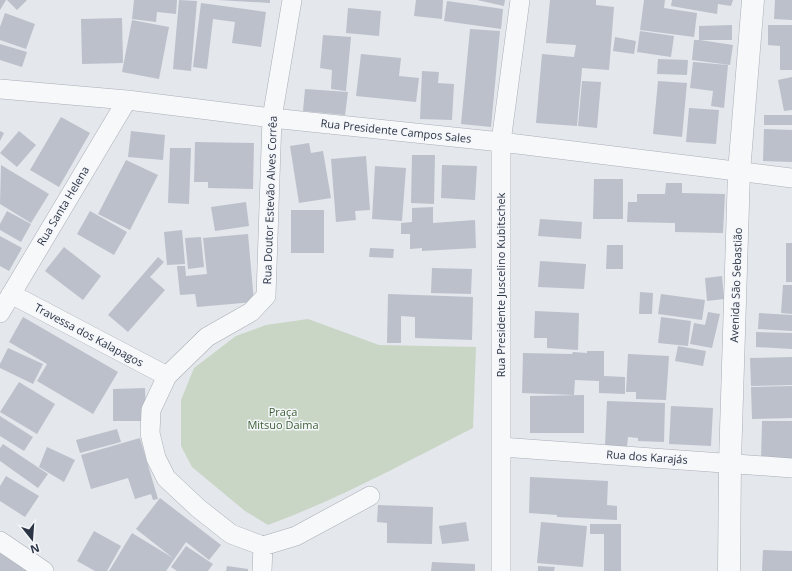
<svg xmlns="http://www.w3.org/2000/svg" width="792" height="571" font-family="'Open Sans',sans-serif">
<style>
.green{fill:#c9d6c5}
.building{fill:#bbc0ca}
.lines{fill:none;stroke-linecap:round;stroke-linejoin:round}
.minor-casing{stroke:#a9aeb7;stroke-width:20}
.tertiary-casing{stroke:#a9aeb7;stroke-width:23}
.minor{stroke:#f7f8fa;stroke-width:19}
.tertiary{stroke:#f7f8fa;stroke-width:22}
.labels{text-anchor:middle;stroke-width:3;stroke-linejoin:round;paint-order:stroke}
.street-label{font-size:11px;fill:#2b3445;stroke:#f4f6f9}
.park-label{font-size:11px;fill:#3f6138;stroke:#f4f6f9}
</style>
<rect width="100%" height="100%" fill="#e4e7ec"/>
<path class="green" d="M308,319L379,345L476,347L473,428C406,462 339,499 268,525L245,511L192,467L181,446V400L194,368L236,336L266,325Z"/>
<path class="building" d="M0,0H6L0,10Z
M7,0H27L17,10Z
M134,0H177L176,14L157,12L156,22L132,19Z
M179,0L197,1L191,71L173,69Z
M218,0H270V3Z
M416,0H443L442,19L414,16Z
M477,0H505L504,6Z
M550,0H596V5L614,7L609,70L582,68L577,126L536,123L542,54L574,57L576,45L546,43Z
M644,0H665L664,8L697,13L694,37L640,30Z
M672,0H733L731,6L718,4L717,14L671,6Z
M775,0H792V20L774,19Z
M447,1L503,9L501,29L444,21Z
M201,3L266,12L261,47L232,43L235,22L213,19L207,69L193,67Z
M348,8L381,11L379,36L346,33Z
M5,13L35,24L26,49L0,40V27Z
M122,18L123,63L82,64L81,19Z
M132,20L169,27L159,79L122,72Z
M732,25V40H700L733,45L730,65L692,60L694,40H699V26Z
M768,25H792V70H780V46L768,45Z
M470,29L500,31L491,127L461,124Z
M640,31L674,36L671,57L637,52Z
M323,35L351,37L346,91L331,89L332,70L320,68Z
M615,37L636,41L634,54L613,51Z
M0,44L27,52L22,67L0,60Z
M361,54L401,58L399,76L419,78L416,102L356,96Z
M658,59L688,60L687,75L657,74Z
M693,62L728,65L724,108L711,106L713,91L690,88Z
M422,71L439,72L438,83L454,84L452,120L420,119Z
M792,77V110L784,111L778,80Z
M582,81L601,82L597,128L578,126Z
M658,81L687,83L682,137L653,134Z
M305,89L348,92L345,115L303,111Z
M689,108L719,110L716,144L686,142Z
M764,115H792V125H764Z
M61,117L90,133L59,187L30,170Z
M764,129L792,130V162L763,161Z
M0,131L4,133L0,141Z
M19,131L36,145L17,167L0,153Z
M131,131L165,135L163,160L128,157Z
M195,142L254,143L253,189L208,188V182H194Z
M309,143L311,153L323,151L331,198L299,203L290,146Z
M170,148H191L189,204L168,203Z
M412,155H435L434,204L411,203Z
M366,156L370,210L355,211L356,220L336,222L331,159Z
M126,160L158,175L130,230L98,214Z
M1,165L49,194L31,223L0,204Z
M442,165L477,166L475,200L441,198Z
M375,166L406,168L402,221L372,219Z
M594,179H623V219H593Z
M666,183H682V193L725,194L723,233L675,232V223L627,222L628,202H637V194H665Z
M246,202L249,226L215,231L211,207Z
M433,207V223L475,220L476,248L422,251V248L410,249V234H401V223L412,222V208Z
M291,210H324V253H291Z
M7,211L31,224L21,242L0,230V224Z
M90,211L127,232L114,255L77,234Z
M540,219L582,222L581,239L538,236Z
M182,230L185,264L167,265L164,232Z
M248,234L254,302L197,307L195,294L180,295L177,266H185L186,276L207,274L203,238Z
M0,236L22,248L9,271L0,266Z
M201,237L204,267L188,269L185,238Z
M786,243H792V282H786Z
M607,245H623V269H606Z
M64,247L101,276L83,300L45,271Z
M370,248L394,249L393,258L369,257Z
M158,257L164,262L150,277L165,290L128,332L108,315Z
M540,261L586,264L584,289L538,287Z
M432,268L472,269L471,294L431,293Z
M722,276L724,299L707,301L705,278Z
M783,285H792V314L781,313Z
M640,292L653,293L652,314H639Z
M388,294L473,297L472,340L415,338V317L401,316V343H387Z
M661,294L705,300L702,320L658,314Z
M535,311L579,313L578,350L547,348V338H534Z
M708,312L720,314L712,348L690,344L694,323L705,325Z
M759,313L792,315V331L758,329Z
M23,317L118,372L93,414L37,381L47,364L9,342Z
M661,317L691,321L688,346L658,343Z
M756,332L792,333V349L756,347Z
M678,346L706,351L703,366L675,361Z
M8,348L43,364L33,384L0,368V364Z
M587,351H604V376L625,377V394L599,393V381L575,380L574,395L522,393L523,353L572,354L573,352L587,353Z
M628,354L669,356L666,400L636,399V392H626Z
M792,357V385L751,386L750,358Z
M19,382L55,404L37,434L0,412Z
M792,386V418L752,419L751,387Z
M145,388L146,421H113V389Z
M584,395V433H530V396Z
M607,401L665,403L664,442L638,441V438L628,437L627,447L605,446Z
M671,406L713,408L711,446L669,444Z
M0,416L33,437L24,451L0,436Z
M762,421H792V462L761,461Z
M117,429L121,442L80,453L76,440Z
M140,438L158,499L153,500L151,494L135,499L128,478L91,489L81,455Z
M3,444L48,474L38,488L0,461V448Z
M47,447L75,460L64,482L39,467Z
M6,476L39,496L25,517L0,501V486Z
M530,477L608,481L607,505L617,506V520L557,517V515L529,513Z
M160,498L221,545L209,560L186,542L166,571H109L132,533L173,558L136,529Z
M378,505L433,507L432,544L387,543V523L377,522Z
M466,522L469,541L442,544L439,526Z
M541,522L587,526L583,567L537,563Z
M590,524H621V571H604V534H590Z
M94,531L121,546L107,571H95L77,561Z
M186,546L213,564L208,571H177L171,567Z
M763,550L792,551V571H762Z
M0,553L34,568L38,571H0Z
M432,562L475,564V571H431Z
M227,566L248,569V571H226Z
M538,566L555,567L554,571H538Z"/>
<g class="lines">
<defs>
<path id="minor" d="M0,89L127,100L272,118L501,142L792,178
M11,294L167,376
M0,313L127,100
M501,447L792,468
M0,541L44,571
M263,546L296,536L370,496
M262,571L263,546L231,534L198,508L166,478L156,458L150,433L151,410L167,376L207,337L251,312L266,296L272,118L292,0
M501,571V142L520,0"/>
<path id="tertiary" d="M729,571L730,462L739,172L753,0"/>
</defs>
<use href="#minor" class="minor-casing"/>
<use href="#tertiary" class="tertiary-casing"/>
<use href="#minor" class="minor"/>
<use href="#tertiary" class="tertiary"/>
</g>
<g class="labels">
<g class="street-label">
<text transform="translate(396 131) rotate(6)" y="4">Rua Presidente Campos Sales</text>
<text transform="translate(270 200) rotate(-88)" y="4">Rua Doutor Estevão Alves Corrêa</text>
<text transform="translate(63 206) rotate(-59)" y="4">Rua Santa Helena</text>
<text transform="translate(501 285) rotate(-90)" y="4">Rua Presidente Juscelino Kubitschek</text>
<text transform="translate(736 285) rotate(-88)" y="4">Avenida São Sebastião</text>
<text transform="translate(89 335) rotate(28)" y="4">Travessa dos Kalapagos</text>
<text transform="translate(647 457) rotate(4)" y="4">Rua dos Karajás</text>
</g>
<g class="park-label">
<text x="283" y="416">Praça<tspan x="283" dy="13">Mitsuo Daima</tspan></text>
</g>
</g>
<g transform="translate(32 539) rotate(163)" stroke="#f4f6f9" stroke-width="3" paint-order="stroke">
<path d="M0-3L7 15L0 10L-7 15Z" fill="#2b3445"/>
<text y="-6" font-size="11" font-weight="bold" text-anchor="middle" fill="#2b3445">N</text>
</g>
</svg>
